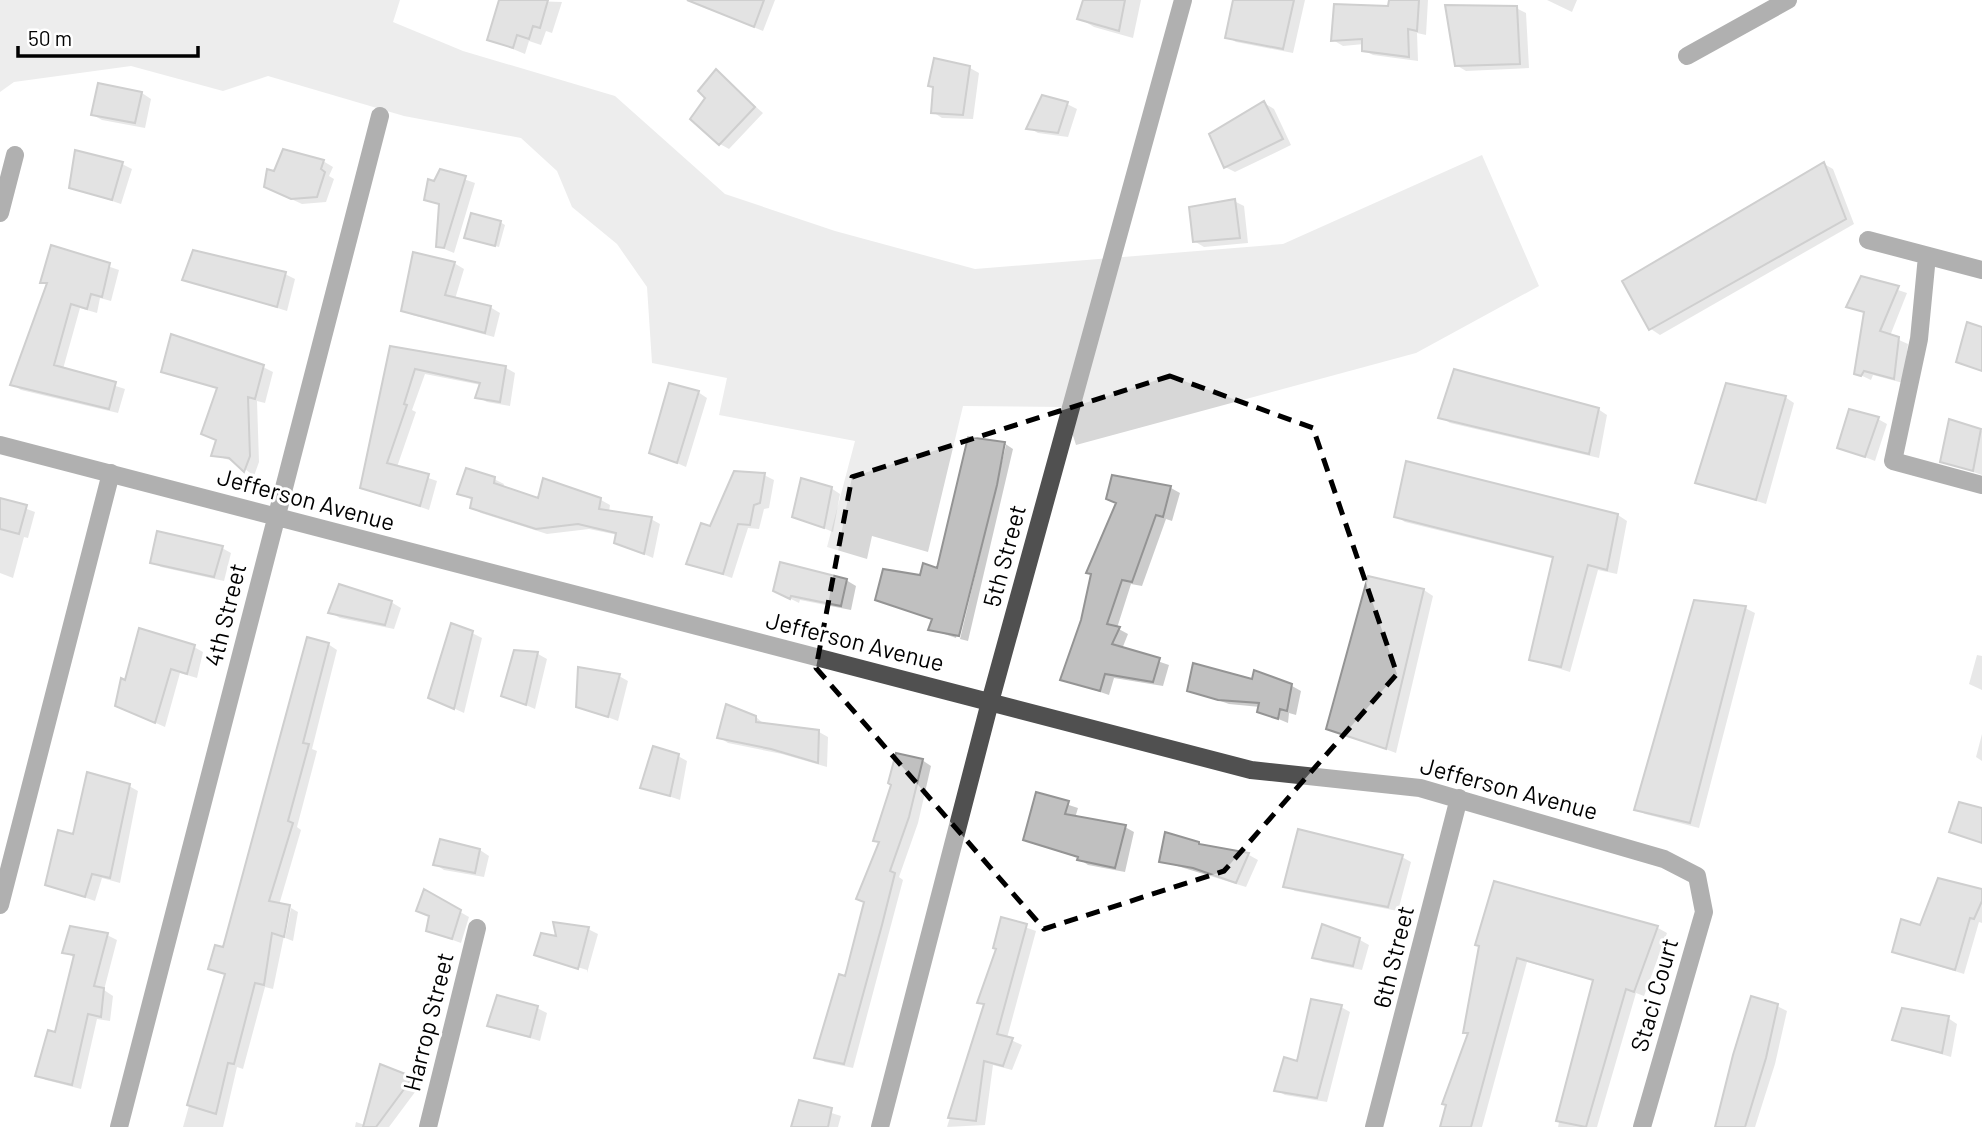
<svg xmlns="http://www.w3.org/2000/svg" width="1982" height="1127" font-family="Barlow,sans-serif">
<style>
.green{fill:#d7d7d7}
.shadow{fill:#0003}
.building{fill:#c0c0c0;stroke:#949494;stroke-width:2}
.lines{fill:none;stroke-linecap:round;stroke-linejoin:round}
.minor{stroke:#505050;stroke-width:18}
.marked{fill:none;stroke:#000;stroke-width:5;stroke-dasharray:14 9;stroke-linejoin:round}
.labels{text-anchor:middle;stroke-width:6;stroke-linejoin:round;paint-order:stroke}
.street-label{font-size:24px;fill:#000;stroke:#fff}
</style>
<rect width="100%" height="100%" fill="#fff"/>
<path class="green" d="M0,0H400L393,22L463,51L615,96L725,194L835,231L975,269L1283,244L1482,155L1539,286L1416,353L1076,445L1064,407L963,406L928,552L872,536L867,559L827,547L855,441L719,415L727,378L652,363L647,287L617,244L572,207L557,171L521,138L404,116L268,76L223,91L131,66L14,82L0,92Z"/>
<path class="shadow" d="M501,0L562,2L552,33L546,31L541,45L529,41L525,54L489,39Z
M725,0H775L763,31L721,14Z
M1085,0H1141L1133,38L1094,27L1079,18Z
M1234,0H1305L1293,53L1236,42L1227,37Z
M1390,0H1428L1426,35L1417,33L1418,61L1373,55L1363,50L1364,44L1343,46L1333,40L1390,8Z
M1547,0H1577L1572,12Z
M1516,8L1526,13L1529,68L1466,71L1456,65Z
M935,60L970,68L979,73L973,119L942,118L933,112Z
M716,72L763,113L729,149L720,144L708,98Z
M100,85L142,93L151,99L145,128L102,120L93,115Z
M1264,103L1274,109L1291,145L1235,172L1225,167Z
M1067,104L1077,109L1068,137L1038,133L1029,128Z
M323,161L333,167L329,176L334,179L326,202L302,204L276,192L275,173Z
M122,164L132,169L121,204L71,187Z
M1824,164L1833,169L1854,224L1660,335L1651,329L1625,281Z
M441,171L475,183L454,253L437,246L441,206L426,199Z
M1234,201L1244,206L1248,243L1204,247L1194,241Z
M500,222L505,225L499,247L470,239Z
M52,247L119,270L111,301L100,298L97,313L80,308L63,369L125,389L118,413L21,390L12,384L48,285L43,282Z
M454,263L464,269L455,299L490,307L500,313L494,337L412,315L402,310Z
M285,274L295,279L287,311L184,279Z
M1862,278L1907,293L1890,336L1908,344L1903,383L1873,375L1871,380L1856,373L1866,314L1848,306Z
M392,348L506,368L515,373L510,406L487,402L478,397L481,385L425,374L412,410L416,412L397,467L437,481L429,510L362,487Z
M263,367L273,372L265,403L257,401L259,462L254,476L236,462L213,455L218,440V389L163,371Z
M698,392L707,398L686,467L651,452Z
M1785,397L1794,403L1766,504L1697,482Z
M1598,409L1607,415L1599,458L1450,423L1441,417Z
M1878,419L1887,424L1875,461L1839,447Z
M1950,422L1982,431V475L1942,461Z
M969,439L1004,443L1013,449L968,641L960,639L1006,445H1002L956,638L930,629L933,620L877,599L885,571L921,577L924,566L939,570Z
M764,475L774,480L769,508L764,509L759,529L748,528L732,578L688,563L710,528Z
M1113,477L1171,488L1180,493L1172,521L1166,519L1142,586L1131,584L1117,628L1128,634L1122,649L1169,665L1163,686L1114,678L1109,695L1062,679L1083,620L1093,575L1088,573L1117,504L1108,499Z
M494,479L504,484L503,487L539,500H601L610,505L609,512L651,519L660,524L653,558L616,542L618,535L589,529L547,534L481,513L472,508L473,500L459,494Z
M831,488L840,494L833,532L794,516Z
M0,499L35,512L28,538L24,537L13,578L0,573Z
M1618,515L1627,521L1617,574L1598,570L1570,672L1531,660L1555,559L1405,522L1396,516Z
M222,548L231,553L224,581L161,567L152,562Z
M1370,578L1424,590L1433,596L1396,753L1329,728Z
M846,580L856,586L851,610L800,600L799,603L785,596Z
M391,602L401,608L394,629L340,618L331,613Z
M1745,608L1755,613L1699,828L1645,814L1636,809Z
M472,633L482,638L464,713L440,702Z
M328,644L337,650L312,749L317,751L297,827L301,830L279,905L290,907L273,989L265,987L243,1069L237,1067L223,1127H183L226,975L210,968L224,950Z
M194,647L203,652L197,678L180,673L165,727L126,710L127,682Z
M515,652L538,654L547,659L535,709L503,695Z
M1977,655L1982,656V690L1969,684Z
M619,676L628,681L618,721L578,706Z
M1253,681L1292,686L1301,691L1296,715L1289,713L1288,723L1259,711L1260,707L1229,704L1189,690Z
M756,717L765,725L819,732L828,737L827,767L782,754L728,743L719,737Z
M1982,734V761L1976,757Z
M678,756L687,761L680,800L642,787Z
M922,760L931,766L918,823L899,877L903,880L853,1068L825,1062L816,1057L846,978L866,903L858,899L880,843L875,840Z
M129,786L138,791L120,883L102,878L95,901L47,884L74,836Z
M1038,795L1078,808L1075,818L1125,827L1134,832L1125,872L1088,865L1079,859L1087,858L1025,839Z
M1199,844L1249,855L1258,860L1246,887L1161,861Z
M480,850L489,856L484,877L444,870L435,864Z
M1402,857L1411,862L1398,911L1295,891L1285,886Z
M1496,883L1658,928L1667,933L1644,996L1636,993L1597,1127H1558L1573,1056L1595,981L1527,962L1482,1127H1442L1469,1035L1465,1032Z
M1982,891V923L1979,922L1964,974L1894,952L1921,927Z
M425,892L469,917L461,943L428,931L431,917L418,910Z
M291,908L298,912L293,941L285,938Z
M1002,919L1036,931L1007,1038L1022,1045L1012,1070L993,1065L985,1125L947,1127L985,1006L979,1002L998,949Z
M588,929L598,934L587,973V970L536,954L558,938Z
M107,935L117,940L104,990L113,996L110,1021L97,1019L81,1089L46,1080L37,1075L56,1034L75,958L65,952Z
M1360,940L1369,945L1362,970L1323,962L1314,957Z
M1777,1006L1787,1011L1775,1064L1755,1127H1716Z
M1341,1007L1350,1012L1327,1102L1285,1095L1276,1090Z
M537,1008L547,1013L540,1041L489,1026Z
M1948,1018L1957,1024L1951,1057L1894,1040Z
M381,1066L421,1084L389,1127H355L356,1122L365,1125Z
M800,1103L841,1116L838,1127H793Z"/>
<path class="building" d="M499,0H548L540,28L533,26L529,39L517,35L513,48L487,40Z
M687,0H764L754,27Z
M1083,0H1125L1119,31L1077,19Z
M1233,0H1294L1283,49L1225,38Z
M1389,0H1419L1417,31L1408,29L1409,57L1362,51V39L1331,41L1334,4L1388,6Z
M1445,5L1517,6L1520,64L1455,66Z
M934,58L970,66L963,115L931,113L933,87L928,86Z
M716,69L755,107L719,145L690,119L705,98L698,91Z
M98,83L142,92L135,123L91,115Z
M1042,95L1068,102L1058,133L1026,129Z
M1264,101L1283,139L1224,168L1209,134Z
M283,149L324,160L321,169L325,172L317,197L291,199L264,187L267,169L274,171Z
M75,150L123,162L112,200L69,188Z
M1824,162L1846,219L1649,330L1622,281Z
M440,169L466,176L444,248L436,247L439,204L424,200L428,179L434,181Z
M1235,199L1240,238L1193,242L1189,207Z
M471,213L501,221L495,246L464,238Z
M51,245L110,263L102,297L91,294L87,309L71,304L54,365L116,382L109,409L10,385L47,283H40Z
M193,250L286,272L277,307L182,280Z
M413,252L455,262L445,295L491,306L485,333L401,311Z
M1861,276L1899,286L1880,331L1899,337L1894,379L1864,371L1861,376L1854,374L1864,312L1846,307Z
M1967,322L1982,327V371L1956,362Z
M171,334L264,365L255,399L248,397L250,456L244,472L229,458L211,456L216,440L201,434L217,388L161,372Z
M390,346L506,366L500,402L475,398L480,383L415,369L404,404L407,405L387,463L429,474L420,506L360,488Z
M1454,369L1599,408L1589,454L1438,418Z
M669,383L699,391L677,463L649,453Z
M1726,383L1786,396L1756,500L1695,483Z
M1849,409L1879,417L1865,457L1837,448Z
M1949,419L1981,429L1973,471L1940,462Z
M968,437L1005,442L997,485L959,636L928,630L932,619L875,600L883,569L920,575L923,563L937,568Z
M1406,461L1618,514L1607,570L1588,565L1561,667L1529,660L1553,557L1394,517Z
M466,468L495,477L494,483L538,498L543,478L601,498L599,509L652,517L644,554L614,543L616,533L578,524L536,529L470,508L472,498L457,494Z
M734,471L765,473L760,503L754,505L750,525L738,524L723,574L686,564L701,523L710,526Z
M1112,475L1171,486L1163,517L1156,515L1132,582L1122,580L1107,624L1120,627L1112,644L1160,658L1153,682L1105,674L1100,691L1060,680L1081,620L1091,574L1086,573L1116,503L1106,499Z
M801,478L832,487L824,528L792,517Z
M0,498L27,505L19,534L0,529Z
M157,531L223,546L214,577L150,563Z
M780,562L847,579L841,606L791,596L790,599L773,591Z
M1368,576L1424,589L1386,749L1326,729Z
M339,584L392,601L385,625L328,613Z
M1694,600L1746,606L1690,823L1634,810Z
M451,623L473,631L454,709L428,698Z
M139,628L195,645L187,674L171,669L155,723L115,706L121,678L125,680Z
M307,637L329,643L303,743L309,744L288,821L293,823L269,901L290,905L284,937L272,933L264,985L255,983L234,1064L228,1063L216,1114L187,1105L225,974L208,969L215,945L223,947Z
M514,650L538,652L526,705L501,696Z
M1193,663L1252,679L1254,670L1292,684L1287,711L1280,709L1278,719L1257,712L1259,703L1218,700L1187,691Z
M578,667L620,674L608,717L576,707Z
M726,704L756,716V722L819,730L818,763L771,749L717,738Z
M653,746L679,754L670,796L640,788Z
M896,753L923,759L909,817L890,871L895,873L882,925L844,1064L814,1058L839,974L845,976L864,902L856,899L879,842L873,841L891,785L888,783Z
M87,772L130,784L110,878L92,874L85,897L45,885L58,830L73,834Z
M1036,792L1069,801L1065,814L1126,825L1115,868L1077,860L1078,857L1023,840Z
M1959,802L1982,808V843L1949,832Z
M1298,829L1403,855L1388,907L1283,887Z
M1165,832L1199,842V844L1249,853L1236,883L1193,868L1159,862Z
M440,839L480,849L475,873L433,865Z
M1938,878L1982,889V901L1974,919L1970,918L1955,970L1892,952L1901,919L1920,925Z
M1494,881L1658,926L1634,992L1626,989L1586,1127L1556,1121L1593,980L1517,958L1471,1127H1440L1446,1105L1442,1104L1468,1033H1463L1479,946L1475,945Z
M424,889L461,910L452,939L426,931L429,916L416,911Z
M1001,917L1027,924L997,1034L1013,1038L1003,1066L984,1061L976,1121L948,1118L984,1004L977,1003L996,949L993,948Z
M553,922L589,927L578,969L534,955L541,933L556,936Z
M1322,924L1360,938L1353,966L1312,958Z
M70,926L108,933L94,986L104,988L101,1017L88,1014L72,1085L35,1076L48,1030L55,1032L74,955L62,953Z
M497,995L538,1006L530,1037L487,1026Z
M1751,996L1778,1004L1766,1058L1745,1127H1715L1733,1055Z
M1311,999L1342,1005L1317,1098L1274,1091L1284,1057L1297,1061Z
M1902,1008L1949,1016L1942,1053L1892,1040Z
M380,1064L413,1077L376,1127H363Z
M799,1100L832,1108L828,1127H791Z"/>
<g class="lines">
<path class="minor" d="M1687,56L1788,0
M0,213L15,155
M1868,240L1982,270
M1927,256L1919,339L1893,461L1982,485
M0,445L1251,770L1420,788L1664,859L1697,876L1704,912L1642,1127
M0,905L111,473
M119,1127L380,116
M428,1127L477,928
M880,1127L990,702L1183,0
M1374,1127L1459,798"/>
</g>
<path d="M0 0H1982V1127H0ZM1170,376L1313,428L1397,674L1224,871L1044,929L816,668L852,477Z" fill="#fff" fill-opacity=".55" fill-rule="evenodd"/>
<path class="marked" d="M1170,376L1313,428L1397,674L1224,871L1044,929L816,668L852,477Z"/>
<g class="labels">
<g class="street-label">
<text transform="translate(306 500) rotate(15)" y="8">Jefferson Avenue</text>
<text transform="translate(1005 556) rotate(-75)" y="8">5th Street</text>
<text transform="translate(226 615) rotate(-76)" y="8">4th Street</text>
<text transform="translate(855 642) rotate(14)" y="8">Jefferson Avenue</text>
<text transform="translate(1509 789) rotate(15)" y="8">Jefferson Avenue</text>
<text transform="translate(1394 957) rotate(-76)" y="8">6th Street</text>
<text transform="translate(1655 995) rotate(-74)" y="8">Staci Court</text>
<text transform="translate(429 1022) rotate(-76)" y="8">Harrop Street</text>
</g>
</g>
<path d="M18 46v10h180v-10" fill="none" stroke="#000000" stroke-width="3.5"/>
<text x="28" y="46" font-size="21" fill="#000000" stroke="#ffffff" stroke-width="5" paint-order="stroke">50 m</text>
</svg>
